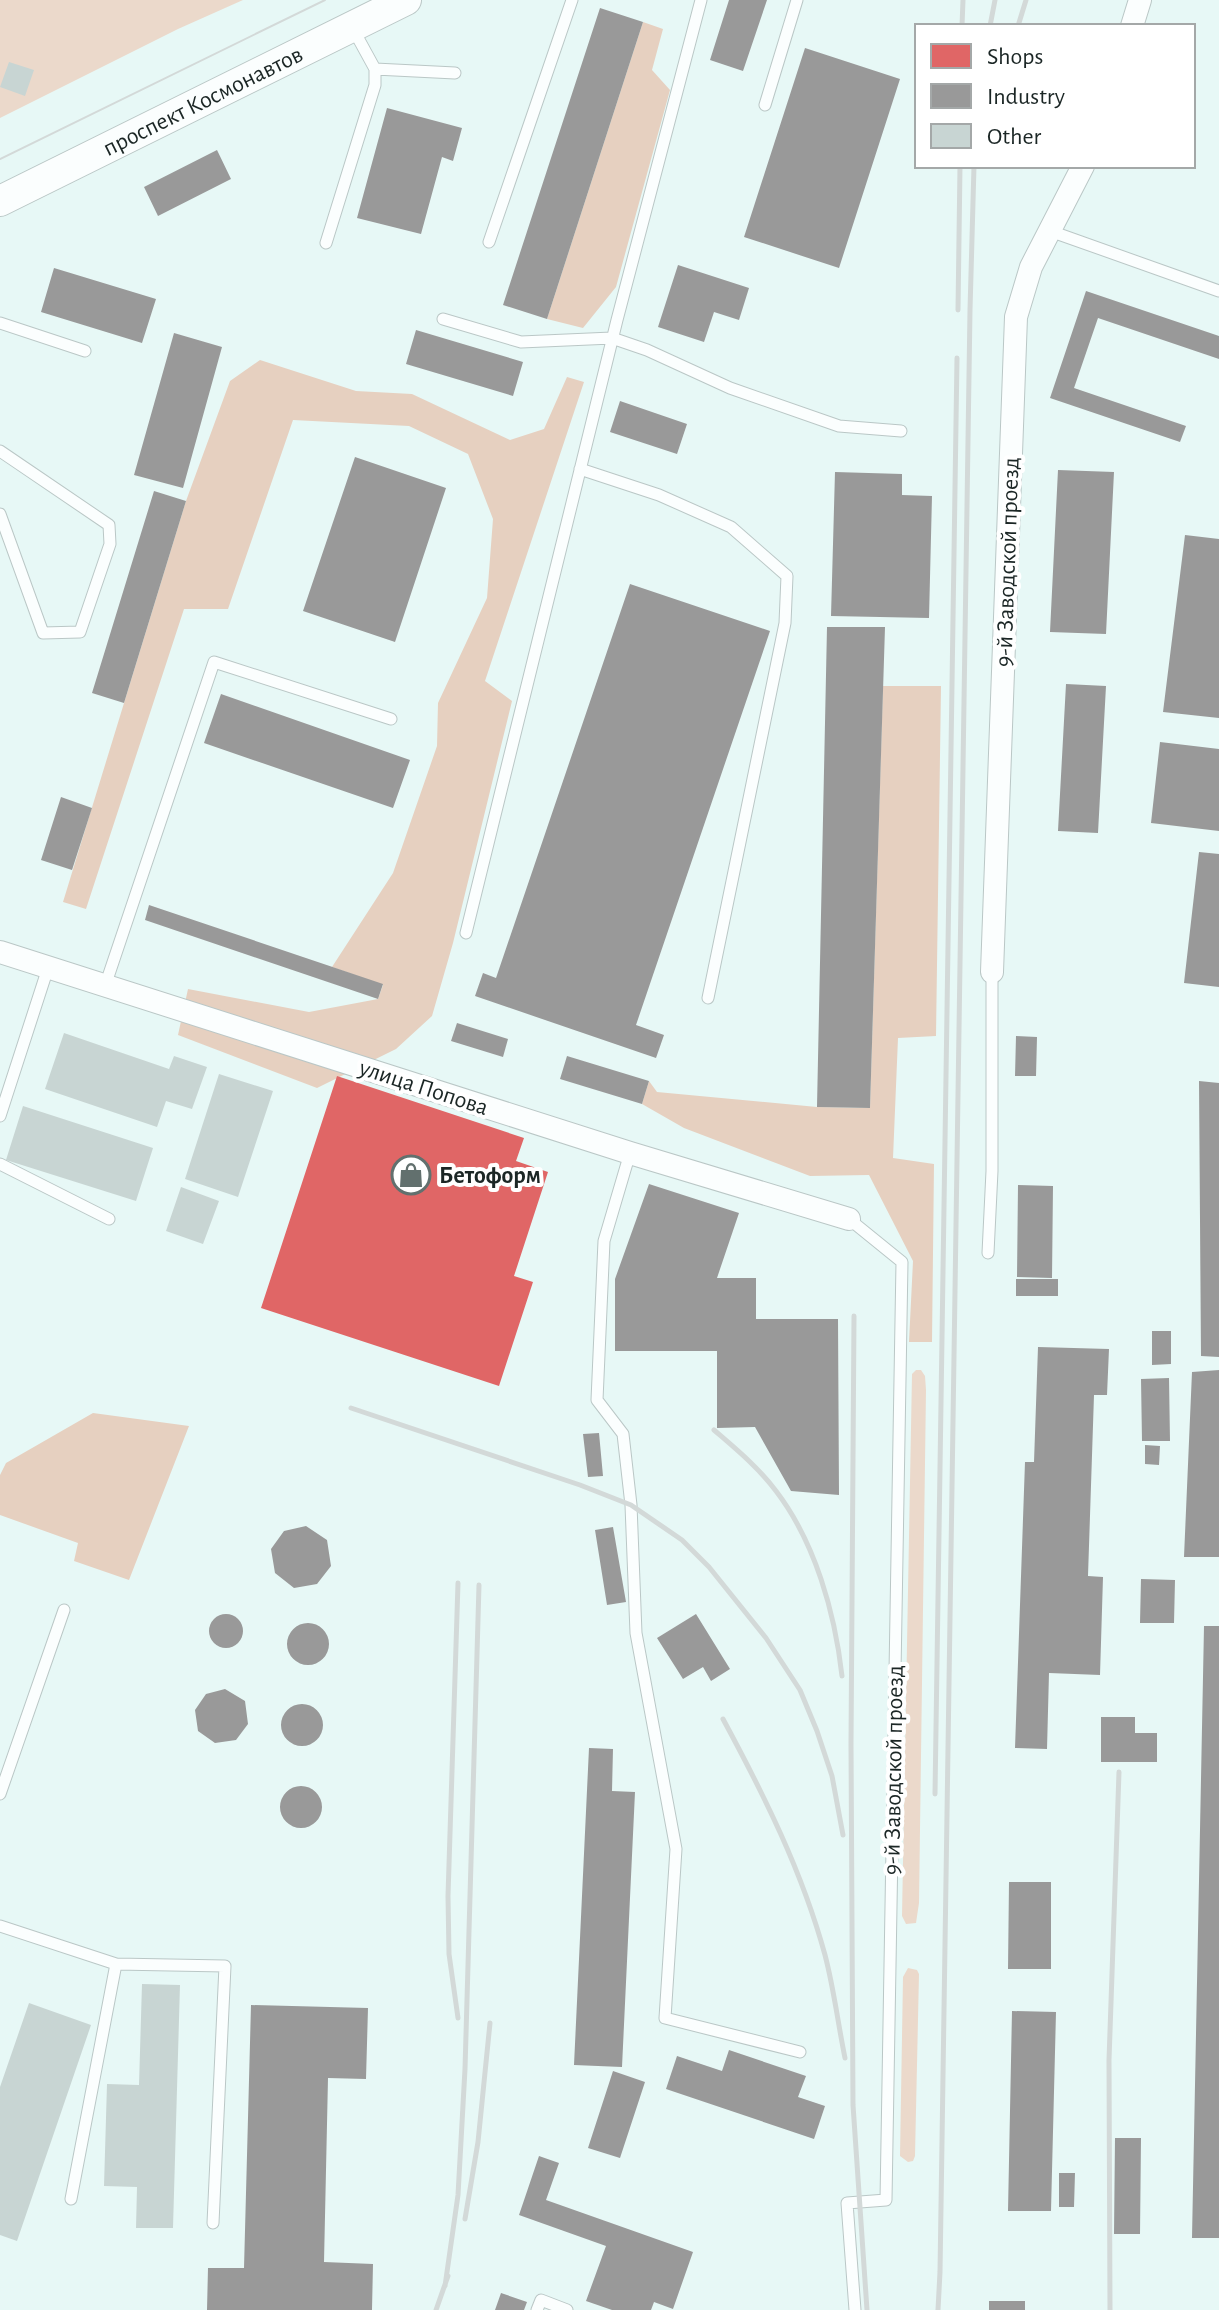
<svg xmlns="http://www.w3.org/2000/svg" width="1219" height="2310" font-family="'Alegreya Sans',sans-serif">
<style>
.green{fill:#ebd9cb}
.forest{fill:#e6d0c0}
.shops{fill:#e06666}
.industry{fill:#999}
.building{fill:#c8d5d3}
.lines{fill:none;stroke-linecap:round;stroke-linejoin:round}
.lane-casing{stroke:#bac7c6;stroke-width:13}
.street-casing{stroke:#bac7c6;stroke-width:24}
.secondary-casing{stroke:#bac7c6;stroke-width:32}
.lane{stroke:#fbfefe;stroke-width:11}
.street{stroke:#fbfefe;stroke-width:22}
.secondary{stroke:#fbfefe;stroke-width:30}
.tram{stroke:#d3d9d8;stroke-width:2}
.rail{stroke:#d3d9d8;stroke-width:5}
.labels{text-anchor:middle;stroke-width:8;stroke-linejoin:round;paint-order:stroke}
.street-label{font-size:24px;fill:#1b2625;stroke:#fff}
.poi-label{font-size:24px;font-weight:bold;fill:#1b2625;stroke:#fff;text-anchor:start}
</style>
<rect width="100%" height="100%" fill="#e7f8f6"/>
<path class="green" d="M0,0H243L178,29L0,118Z
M916,1370H921L925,1376L926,1390L919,1903L916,1923L906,1924L902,1916L912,1374Z
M908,1968L917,1970L919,1974L915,2156L913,2161L908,2162L900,2156L903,1977Z"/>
<path class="forest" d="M643,22L663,29L652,70L670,90L616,287L583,328L547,319Z
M260,360L356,391L412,394L510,440L544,429L567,377L584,382L485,681L512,701L453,943L432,1016L396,1049L317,1088L178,1035L188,989L309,1012L378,999L383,985L332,967L393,873L437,746L438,703L487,598L493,519L468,454L409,426L293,420L228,609H184L86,909L63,902L186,501L230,381Z
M883,686H941L936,1036L898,1038L893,1158L934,1164L932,1342H909L913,1261L869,1175L810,1176L684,1128L642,1104L649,1081L657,1092L817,1107L870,1108Z
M93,1413L189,1426L129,1580L74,1561L78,1543L0,1515V1475L6,1463Z"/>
<path class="shops" d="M337,1076L524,1138L516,1161L548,1172L514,1276L533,1282L499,1386L261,1308Z"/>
<path class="industry" d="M729,0H767L743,71L710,60Z
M600,8L643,22L547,319L503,305Z
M805,48L900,79L839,268L744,237Z
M387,108L462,128L453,161L442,157L421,234L357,218Z
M217,150L231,179L158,216L144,187Z
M678,265L749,288L739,320L714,312L704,342L658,327Z
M54,268L156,299L142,343L41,312Z
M1086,291L1219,336V359L1098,318L1074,388L1186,426L1180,442L1050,398Z
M416,330L523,362L513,396L406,364Z
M174,333L222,347L183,488L134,475Z
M620,401L687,424L677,454L610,432Z
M355,457L446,488L395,642L303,611Z
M1058,470L1114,472L1106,634L1050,632Z
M835,472L902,474V495L932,496L929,618L831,616Z
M154,491L186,501L124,703L92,693Z
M1185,535L1219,539V718L1163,712Z
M630,584L770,631L636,1025L664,1035L656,1058L475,996L483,973L496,978Z
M827,627H885L870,1108L817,1107Z
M1066,684L1106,686L1098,833L1058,831Z
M221,694L410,760L393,808L204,743Z
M1160,742L1219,749V831L1151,823Z
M61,797L92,808L72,870L41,860Z
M1199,852L1219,854V987L1184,983Z
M149,905L383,984L378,999L145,920Z
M457,1023L508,1039L503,1057L451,1041Z
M1016,1036L1037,1037L1036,1076H1015Z
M567,1056L649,1081L642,1104L560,1079Z
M1199,1081L1219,1083V1357L1201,1356Z
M649,1184L739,1213L717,1278H756V1319H838L839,1495L791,1491L755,1427L717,1428V1351H615V1279Z
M1018,1185L1053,1186L1052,1278L1017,1277Z
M1016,1279H1058V1296H1016Z
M1152,1331H1171V1364L1152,1365Z
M1038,1347L1109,1349L1107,1395H1094L1088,1576L1103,1577L1100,1675L1049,1673L1047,1749L1015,1748L1025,1462H1034Z
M1219,1370V1557H1184L1192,1372Z
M1169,1378L1170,1441H1142L1141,1379Z
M599,1433L603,1476L588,1477L583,1434Z
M1145,1445L1160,1446L1159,1465L1145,1464Z
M306,1526L327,1540L331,1566L317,1584L294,1588L275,1573L271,1549L284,1531Z
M613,1527L626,1602L607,1605L595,1530Z
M1141,1579L1175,1580L1174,1623H1140Z
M696,1614L730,1669L711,1681L703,1667L683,1679L657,1638Z
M209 1631a17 17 0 1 1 34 0a17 17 0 1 1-34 0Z
M287 1644a21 21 0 1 1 42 0a21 21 0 1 1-42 0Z
M1204,1626H1219V2238H1192Z
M225,1689L245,1701L248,1724L236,1740L215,1743L198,1731L195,1710L206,1694Z
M281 1725a21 21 0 1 1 42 0a21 21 0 1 1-42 0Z
M1101,1717H1135V1733H1157V1762H1101Z
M589,1748L613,1749L612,1791L635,1792L622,2067L574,2065Z
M280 1807a21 21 0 1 1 42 0a21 21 0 1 1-42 0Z
M1009,1882H1051V1969H1008Z
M251,2005L368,2008L366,2079L328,2078L324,2262L373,2264L372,2310H207L208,2268H244Z
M1012,2011L1056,2012L1051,2211H1008Z
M729,2050L806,2076L798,2097L825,2106L814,2139L666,2089L677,2056L722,2071Z
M613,2071L645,2082L620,2158L588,2148Z
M1115,2138H1141L1140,2234H1114Z
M539,2156L559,2163L546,2200L693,2252L673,2309L654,2302L651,2310H612L586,2301L606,2246L519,2215Z
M1059,2173H1075L1074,2207H1059Z
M501,2293L527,2302L524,2310H495Z
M989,2301H1025V2310H989Z"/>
<path class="building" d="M9,62L34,70L25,96L0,87Z
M64,1033L169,1069L174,1056L207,1067L192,1109L166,1101L157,1127L45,1089Z
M219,1074L273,1091L238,1197L185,1179Z
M23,1106L153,1148L136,1201L6,1160Z
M181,1187L219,1201L203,1244L166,1231Z
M142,1984L180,1985L173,2228H136L137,2187L104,2186L107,2084L139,2085Z
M29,2003L91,2025L17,2241L0,2235V2087Z"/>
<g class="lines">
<defs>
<path id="lane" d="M375,69L455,73
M765,105L797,0
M1050,231L1219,291
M489,242L572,0
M326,243L375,85V69L352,27
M443,319L521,342L612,338L647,350L730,388L839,426L901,431
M0,323L85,351
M0,451L109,525L110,544L80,632L43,633L0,514
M580,469L659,495L731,527L787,576L785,623L708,998
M466,933L617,320L701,0
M105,986L214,662L391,719
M0,1116L48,968
M630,1153L604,1241L597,1400L623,1434L631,1505L636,1633L676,1849L665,2018L800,2052
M0,1164L109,1219
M849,1219L902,1262L886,2200L847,2203L855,2310
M988,1253L992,1171V972
M0,1794L64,1610
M0,1926L116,1964L225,1966L213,2223
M71,2199L116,1964
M537,2310L541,2300L567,2310"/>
<path id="street" d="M1132,26L1140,0
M0,952L630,1153L849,1219
M992,972L1016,317L1031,267L1083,166"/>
<g id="secondary">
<path id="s1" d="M0,201L406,0"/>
</g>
</defs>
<use href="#lane" class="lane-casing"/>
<use href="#street" class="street-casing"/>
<use href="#secondary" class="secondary-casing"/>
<use href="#lane" class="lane"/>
<use href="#street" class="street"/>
<use href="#secondary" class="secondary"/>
<path class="tram" d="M0,159L325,0"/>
<path class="rail" d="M962,26L963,0
M990,26L995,0
M1018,26L1026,0
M958,310L960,166
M854,1316L851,1744L853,2105L867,2310
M351,1408L580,1485L631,1505L682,1540L709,1567L766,1638L800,1690L817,1731L832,1776L843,1835
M714,1430C736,1449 758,1467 776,1491C815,1542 835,1613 842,1676
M723,1719C764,1795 802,1871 825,1955C834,1989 838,2024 845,2058
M935,1794L957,358
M458,2018L449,1954L448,1896L458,1583
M465,2219L478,2142L490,2023
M445,2286L458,2195L465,2069L479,1585
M436,2310L448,2276
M938,2310L940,2272L970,310L974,166
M1110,2310L1109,2060L1119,1772"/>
</g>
<defs>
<symbol id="shop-ring" viewBox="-11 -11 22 22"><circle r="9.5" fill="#fff" stroke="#62706e" stroke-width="1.5"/><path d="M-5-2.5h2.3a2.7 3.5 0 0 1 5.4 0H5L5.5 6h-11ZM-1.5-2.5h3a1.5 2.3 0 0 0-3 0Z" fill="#62706e"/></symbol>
</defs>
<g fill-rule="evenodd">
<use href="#shop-ring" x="389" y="1153" width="44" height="44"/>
</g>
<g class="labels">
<g class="street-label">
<text dy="8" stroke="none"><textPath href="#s1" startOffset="226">проспект Космонавтов</textPath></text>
<text transform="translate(1007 562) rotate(-88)" y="8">9-й Заводской проезд</text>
<text transform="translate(424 1087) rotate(18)" y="8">улица Попова</text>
<text transform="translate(893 1770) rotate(-89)" y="8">9-й Заводской проезд</text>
</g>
<g class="poi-label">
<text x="439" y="1183">Бетоформ</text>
</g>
</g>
<rect x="915" y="24" width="280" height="144" fill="#ffffff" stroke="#a4a8a8" stroke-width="2"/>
<rect x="931" y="44" width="40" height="24" fill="#e06666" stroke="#a4a8a8" stroke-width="2"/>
<text x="987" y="64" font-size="24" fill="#1b2625">Shops</text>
<rect x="931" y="84" width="40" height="24" fill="#999999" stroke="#a4a8a8" stroke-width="2"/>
<text x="987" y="104" font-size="24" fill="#1b2625">Industry</text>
<rect x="931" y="124" width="40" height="24" fill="#c8d5d3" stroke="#a4a8a8" stroke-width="2"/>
<text x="987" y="144" font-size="24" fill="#1b2625">Other</text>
</svg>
